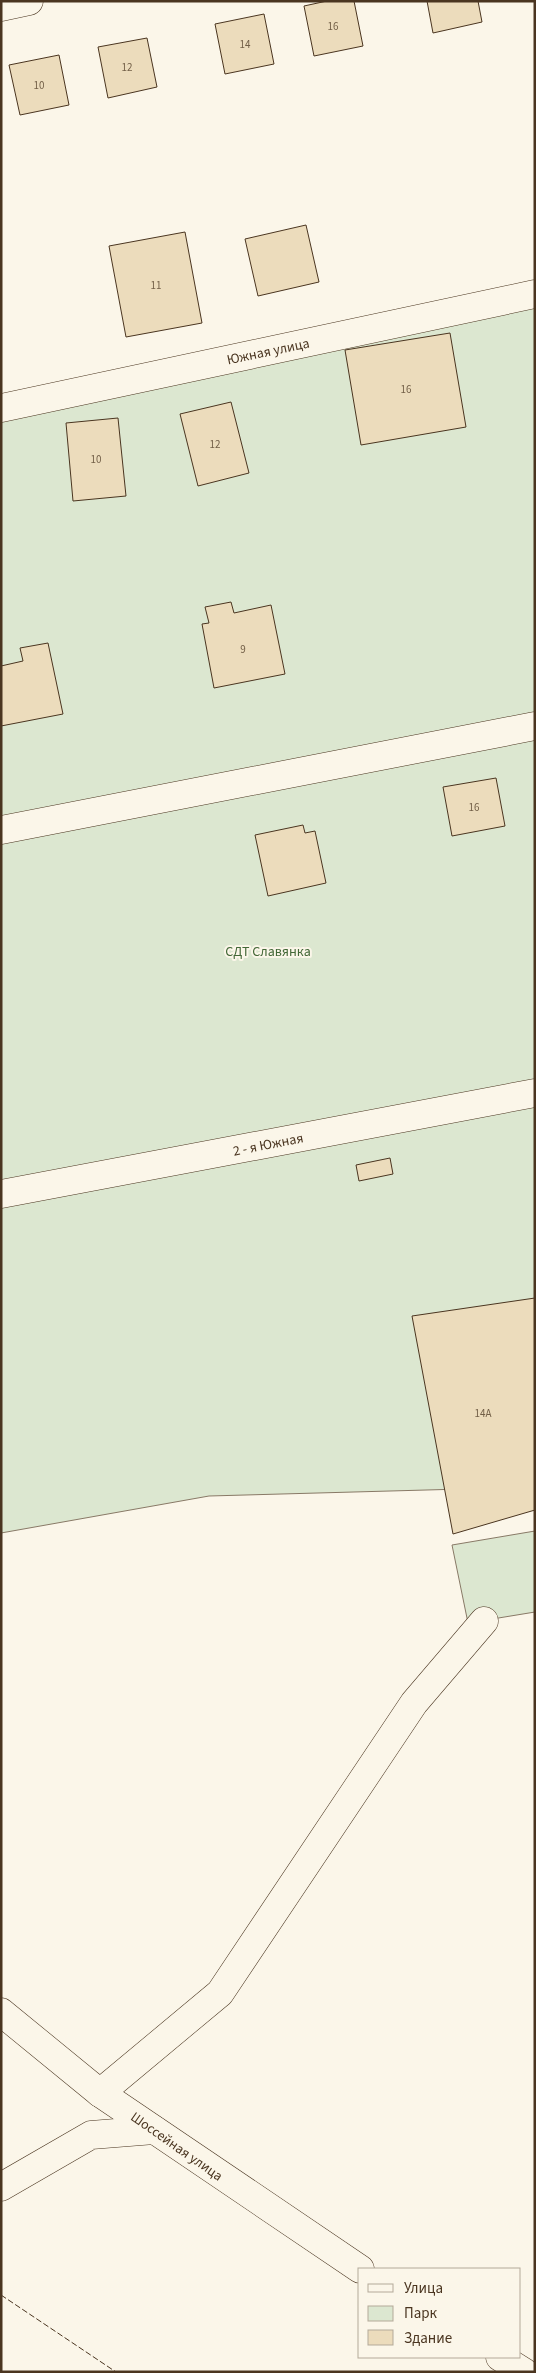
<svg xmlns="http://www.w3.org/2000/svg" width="536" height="2373" font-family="'Source Sans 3',sans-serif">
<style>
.green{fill:#dce7d0;stroke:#887966}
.building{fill:#ecdcbc;stroke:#4a3520}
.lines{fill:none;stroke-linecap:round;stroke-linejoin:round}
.minor-casing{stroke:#4a3520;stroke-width:29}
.major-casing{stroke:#4a3520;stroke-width:29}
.minor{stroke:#fbf6e9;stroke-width:28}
.major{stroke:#fbf6e9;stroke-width:28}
.fence{stroke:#4a3520;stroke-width:1;stroke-dasharray:6 2.5;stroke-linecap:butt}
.labels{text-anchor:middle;stroke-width:4;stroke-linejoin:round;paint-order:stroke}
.number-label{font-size:11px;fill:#725f47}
.street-label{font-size:14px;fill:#4a3520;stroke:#fbf6e9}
.park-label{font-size:14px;fill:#436837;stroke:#fbf6e9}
</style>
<rect width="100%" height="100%" fill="#fbf6e9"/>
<path class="green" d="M535,296V1487L209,1496L1,1533V415Z
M535,1531V1612L468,1623L452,1545Z"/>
<path class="building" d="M327,1H354L363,46L314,56L304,6Z
M427,1H478L482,22L433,33Z
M264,14L274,64L225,74L215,24Z
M147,38L157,87L108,98L98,47Z
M59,55L69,105L20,115L9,65Z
M306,225L319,282L258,296L245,239Z
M185,232L202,323L126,337L109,246Z
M450,333L466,427L361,445L345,350Z
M231,402L249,473L198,486L180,414Z
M118,418L126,496L73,501L66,423Z
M231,602L234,613L271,605L285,674L214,688L202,624L209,623L205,607Z
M48,643L63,714L1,726V666L23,661L20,648Z
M496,778L505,826L452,836L443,787Z
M303,825L305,833L315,831L326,883L268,896L255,835Z
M390,1158L393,1174L359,1181L356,1165Z
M535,1298V1510L453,1534L412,1316Z"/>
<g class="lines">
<defs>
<path id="minor" d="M1,7L29,1
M1,408L535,294
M1,830L535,726
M1,1194L535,1093
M100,2093L220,1993L414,1703L484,1621
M1,2187L91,2135L154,2130"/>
<path id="major" d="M1,2012L100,2093L360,2269
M500,2357L524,2372"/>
</defs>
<use href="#minor" class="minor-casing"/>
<use href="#major" class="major-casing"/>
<use href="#minor" class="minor"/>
<use href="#major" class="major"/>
<path class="fence" d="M1,2295L116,2372"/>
</g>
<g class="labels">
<g class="number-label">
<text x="333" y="30">16</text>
<text x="245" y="48">14</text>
<text x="127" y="71">12</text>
<text x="39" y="89">10</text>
<text x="156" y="289">11</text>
<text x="406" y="393">16</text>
<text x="215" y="448">12</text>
<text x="96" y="463">10</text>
<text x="243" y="653">9</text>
<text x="474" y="811">16</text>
<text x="483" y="1417">14А</text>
</g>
<g class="street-label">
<text transform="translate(268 351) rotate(-12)" y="5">Южная улица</text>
<text transform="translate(268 1144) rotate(-11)" y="5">2 - я Южная</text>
<text transform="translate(177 2146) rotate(35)" y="5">Шоссейная улица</text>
</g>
<g class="park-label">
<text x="268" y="956">СДТ Славянка</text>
</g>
</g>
<rect width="536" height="2373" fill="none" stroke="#4a3520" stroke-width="5"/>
<rect x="358" y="2268" width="162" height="90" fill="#fbf6e9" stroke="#b4a999"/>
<rect x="368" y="2284" width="25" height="8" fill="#fbf6e9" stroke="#b4a999"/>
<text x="404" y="2293" font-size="15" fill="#4a3520">Улица</text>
<rect x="368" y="2306" width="25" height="15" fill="#dce7d0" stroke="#b4a999"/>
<text x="404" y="2318" font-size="15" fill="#4a3520">Парк</text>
<rect x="368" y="2330" width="25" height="15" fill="#ecdcbc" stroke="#b4a999"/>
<text x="404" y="2343" font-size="15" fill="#4a3520">Здание</text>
</svg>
